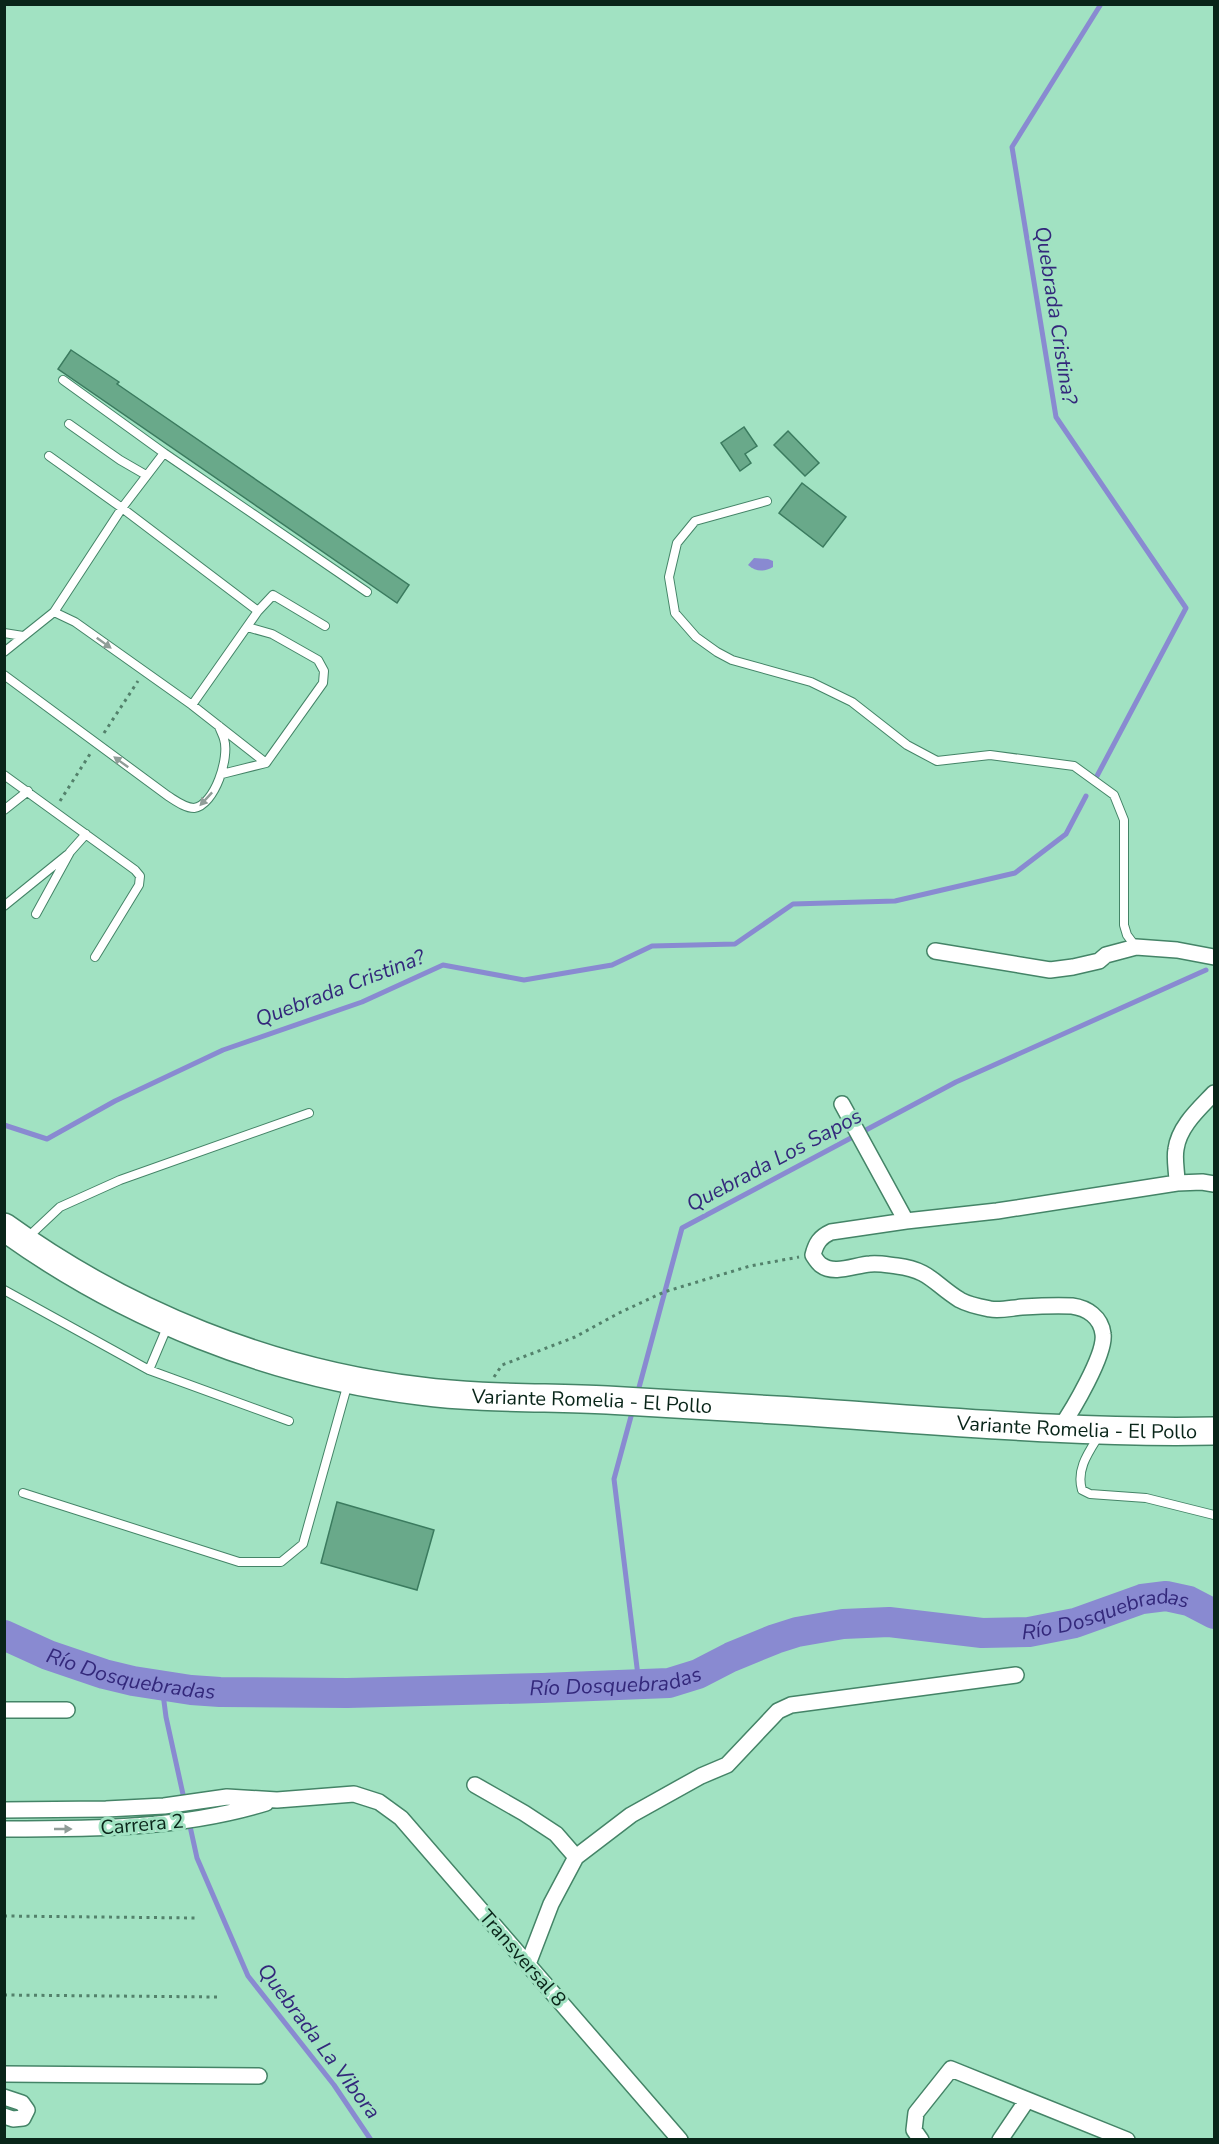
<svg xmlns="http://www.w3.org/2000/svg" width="1219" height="2144" font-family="'Nunito Sans',sans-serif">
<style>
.water{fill:#898ad1}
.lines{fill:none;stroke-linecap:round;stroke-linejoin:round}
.stream{stroke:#898ad1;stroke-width:5}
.river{stroke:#898ad1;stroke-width:30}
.building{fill:#69a98a;stroke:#3b7b5f;stroke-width:1.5}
.lane-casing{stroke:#448467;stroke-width:10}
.street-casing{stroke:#448467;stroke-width:18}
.highway-casing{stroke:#448467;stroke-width:30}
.path{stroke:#53816b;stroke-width:3;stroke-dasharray:3 4.5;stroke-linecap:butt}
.lane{stroke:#fff;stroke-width:8}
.street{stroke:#fff;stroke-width:15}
.highway{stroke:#fff;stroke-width:27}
.oneway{fill:#909d98}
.labels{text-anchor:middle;stroke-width:6;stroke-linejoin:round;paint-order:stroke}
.street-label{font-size:20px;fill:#092519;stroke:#a1e2c2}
.water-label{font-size:21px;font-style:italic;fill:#33287b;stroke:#a1e2c2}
</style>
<rect width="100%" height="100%" fill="#a1e2c2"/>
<path class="water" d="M754,558L768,559L773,561V567C764,572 756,572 748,565Z"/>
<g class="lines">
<path class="stream" d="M1097,776L1186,608L1056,417L1012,147L1101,4
M4,1125L47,1139L115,1101L223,1050L362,1002L443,965L524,980L612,965L652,946L735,944L793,904L895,901L1015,873L1066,834L1086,796
M637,1395L682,1228L956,1082L1206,970
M633,1409L614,1479L639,1684
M162,1686L166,1717L197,1858L248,1976L334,2085L371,2140"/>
<path class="river" id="s1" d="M4,1635L48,1655L104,1674L133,1681L191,1690L220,1692L347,1693L542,1688L669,1683L698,1674L731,1657L775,1639L797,1632L843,1624L889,1622L982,1633L1029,1632L1075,1623L1142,1599L1166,1596L1189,1601L1214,1614"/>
</g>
<path class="building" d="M71,350L119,382L117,384L409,585L397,603L58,369Z
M744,427L757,446L745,454L751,463L740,471L721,443Z
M788,431L819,463L805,476L774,445Z
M802,483L846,517L823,547L779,513Z
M337,1502L434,1530L417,1590L321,1563Z"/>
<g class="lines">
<defs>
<path id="lane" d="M63,380L164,453L367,592
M69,424L120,460L146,475
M49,456L122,508L258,611L192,705
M767,501L695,521L677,543L669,577L675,613L696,637L717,652L732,660L811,682L852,702L907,745L937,761L990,755L1074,766L1114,795L1124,820V925L1127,935L1136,947
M258,611L273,595L325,626
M54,612L75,622L192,705L266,763
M4,633L23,636
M4,652L54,612L122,508L164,453
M4,675L168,796C176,801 185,808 194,808C215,805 230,757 224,739C223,735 220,730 219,726
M222,774L266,763L323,683L324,671L318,660L272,634L247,627
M4,775L135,870L140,876L139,885L95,957
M4,810L28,791
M4,906L67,855
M36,914L70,852L86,834
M27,1238L60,1207L120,1180L309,1113
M4,1290L149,1370L289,1421
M149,1370L168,1325
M1098,1437C1088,1453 1076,1470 1082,1490L1090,1494L1146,1498L1214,1515
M23,1493L239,1562H281L303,1544L348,1383"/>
<path id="street" d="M935,951L1050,970L1073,967L1099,961L1106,955L1136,947L1177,950L1214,957
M842,1104L906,1221
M1177,1183C1177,1172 1174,1159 1176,1149C1179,1126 1200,1108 1214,1093
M1060,1428C1072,1411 1106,1354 1103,1334C1101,1317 1087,1308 1072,1306C1055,1305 1038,1306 1022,1307C1011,1308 1000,1311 990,1309C980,1307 969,1305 960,1300C934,1284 930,1270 897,1266C888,1265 879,1263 870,1264C855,1265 834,1275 821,1265C818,1263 815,1258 813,1255C816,1243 820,1237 831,1232L906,1221L997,1211L1177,1183L1202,1182L1214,1184
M4,1710H67
M475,1785L524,1813L556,1834L576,1857
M4,1810L106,1809L164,1806L227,1797L277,1800L354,1794L379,1802L401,1818L680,2140
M4,1829C93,1829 181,1829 266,1803
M528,1964L551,1904L576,1857L631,1815L701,1776L727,1765L778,1711L791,1705L1016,1675
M4,2074L259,2076
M4,2097L22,2103L27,2110L23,2118L13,2119L4,2116
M921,2140L914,2130L916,2113L951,2069L1127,2140
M1000,2140L1027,2100"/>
<g id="highway">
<path id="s2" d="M4,1227C126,1315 270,1373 420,1391C482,1399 545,1397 607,1400C664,1403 720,1407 776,1410C922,1419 1068,1434 1214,1431"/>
</g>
</defs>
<use href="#lane" class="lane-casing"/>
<use href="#street" class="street-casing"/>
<use href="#highway" class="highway-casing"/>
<path class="path" d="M104,733L138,681
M60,801L90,754
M494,1377L502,1365L575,1337L619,1313L664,1292L750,1266L799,1257
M4,1916L196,1918
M4,1995L219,1997"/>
<use href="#lane" class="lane"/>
<use href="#street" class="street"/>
<use href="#highway" class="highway"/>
</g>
<defs><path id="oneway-solid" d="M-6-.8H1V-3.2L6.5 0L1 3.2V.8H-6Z" transform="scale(1.5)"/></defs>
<g class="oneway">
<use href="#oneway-solid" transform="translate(104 643) rotate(36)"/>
<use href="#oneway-solid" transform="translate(121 762) rotate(-144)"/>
<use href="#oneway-solid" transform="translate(206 799) rotate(133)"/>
<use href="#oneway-solid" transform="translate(63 1829)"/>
</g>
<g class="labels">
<g class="street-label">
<text dy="7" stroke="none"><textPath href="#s2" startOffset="624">Variante Romelia - El Pollo</textPath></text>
<text dy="7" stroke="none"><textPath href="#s2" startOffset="1110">Variante Romelia - El Pollo</textPath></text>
<text transform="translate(142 1824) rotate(-5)" y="7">Carrera 2</text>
<text transform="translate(523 1958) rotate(49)" y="7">Transversal 8</text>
</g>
<g class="water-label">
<text transform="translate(1056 315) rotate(81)" y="7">Quebrada Cristina?</text>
<text transform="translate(340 988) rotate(-21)" y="7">Quebrada Cristina?</text>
<text transform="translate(774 1160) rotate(-28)" y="7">Quebrada Los Sapos</text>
<text dy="7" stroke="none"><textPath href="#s1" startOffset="1125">Río Dosquebradas</textPath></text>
<text dy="7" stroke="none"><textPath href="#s1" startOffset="134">Río Dosquebradas</textPath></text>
<text dy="7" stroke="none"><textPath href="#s1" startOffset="621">Río Dosquebradas</textPath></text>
<text transform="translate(319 2041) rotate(53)" y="7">Quebrada La Vibora</text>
</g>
</g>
<rect width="1219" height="2144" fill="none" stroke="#092519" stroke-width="12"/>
</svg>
